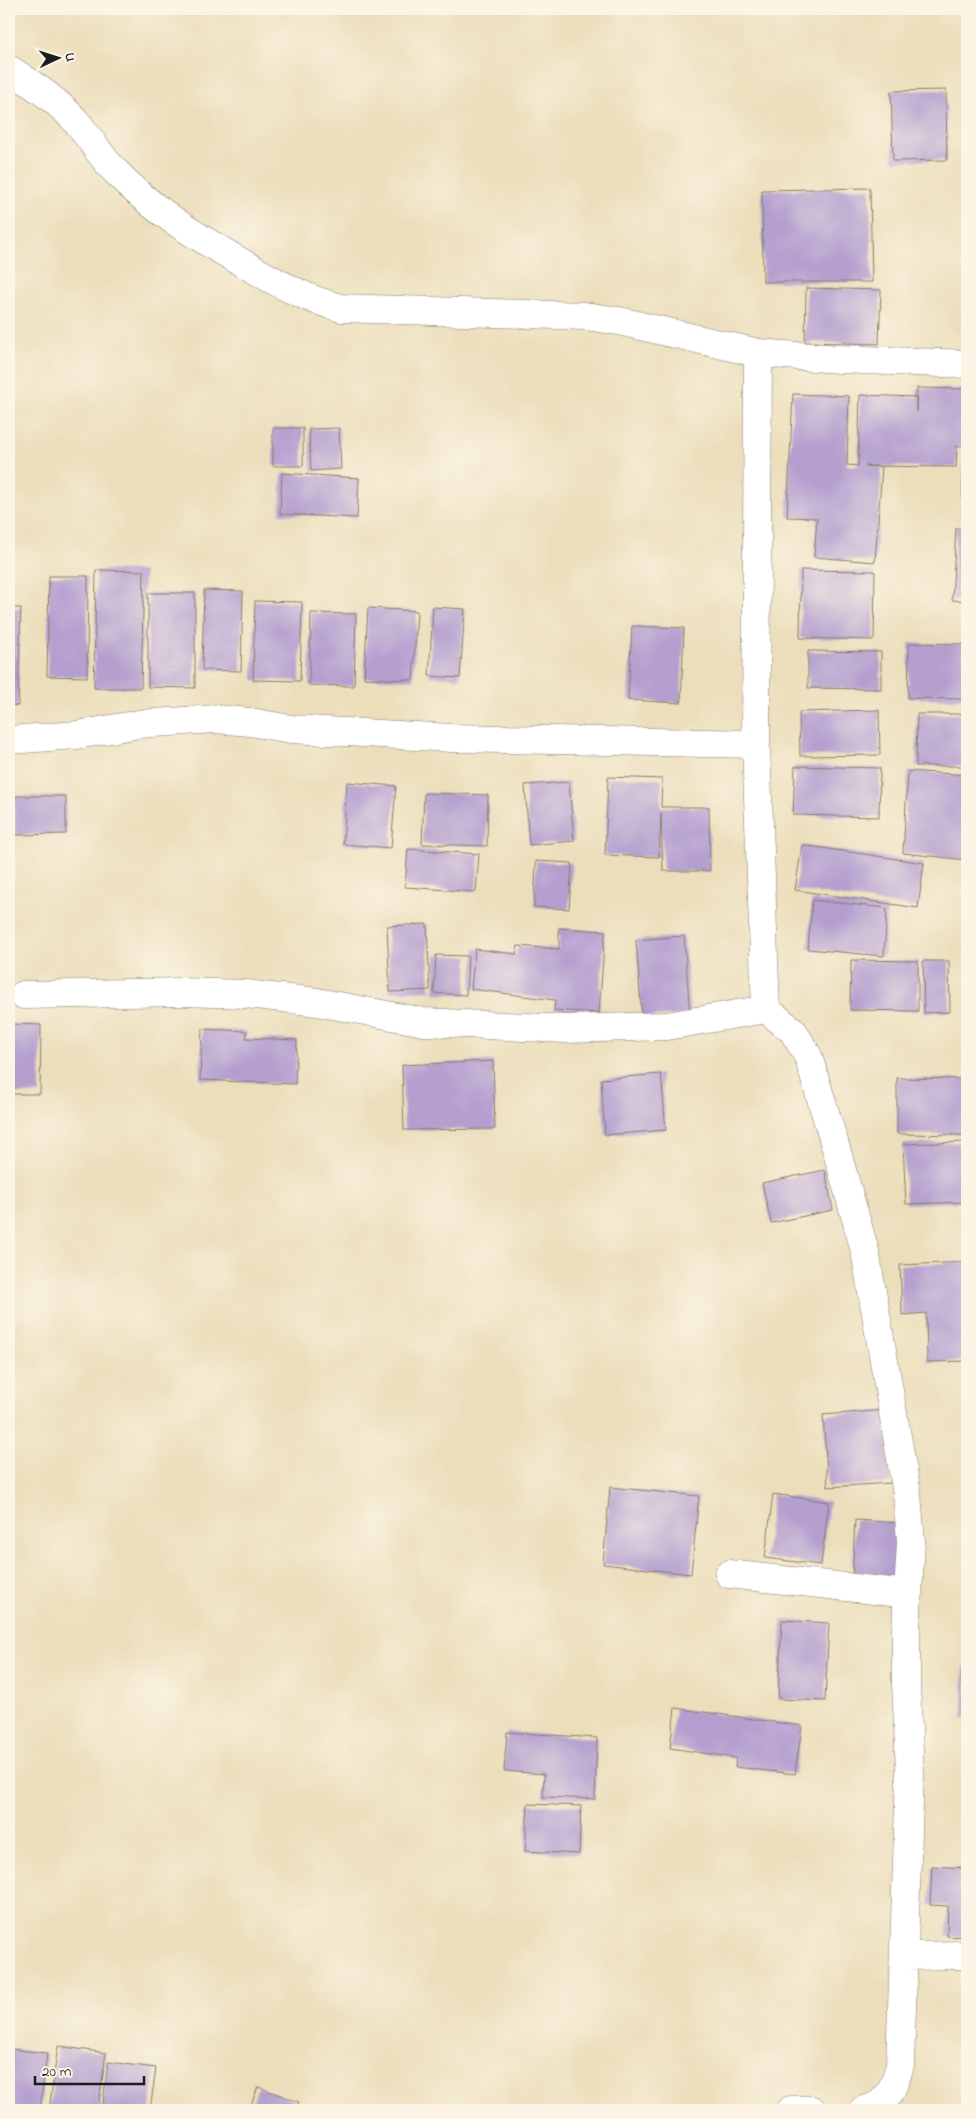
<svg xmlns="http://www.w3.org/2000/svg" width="976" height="2119" font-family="'Indie Flower',sans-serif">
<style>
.building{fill:#b49fcf}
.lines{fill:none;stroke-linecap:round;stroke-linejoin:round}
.minor-casing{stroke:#847d6c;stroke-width:29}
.minor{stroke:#fff;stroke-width:28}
</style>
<rect width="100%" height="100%" fill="#fcf5e5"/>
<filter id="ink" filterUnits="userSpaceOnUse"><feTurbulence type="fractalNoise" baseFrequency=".02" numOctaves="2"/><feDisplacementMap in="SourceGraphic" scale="10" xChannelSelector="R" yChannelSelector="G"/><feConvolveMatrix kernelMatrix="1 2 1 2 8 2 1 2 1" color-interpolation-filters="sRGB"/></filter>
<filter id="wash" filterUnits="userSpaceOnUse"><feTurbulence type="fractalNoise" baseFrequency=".0096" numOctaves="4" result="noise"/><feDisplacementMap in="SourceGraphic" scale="20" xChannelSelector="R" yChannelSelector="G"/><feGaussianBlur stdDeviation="1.12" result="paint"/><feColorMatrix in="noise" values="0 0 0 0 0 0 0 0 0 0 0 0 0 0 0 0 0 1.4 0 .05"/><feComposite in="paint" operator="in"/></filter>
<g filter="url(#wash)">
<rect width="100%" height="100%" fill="#ecdebb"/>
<g id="blocks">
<path class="building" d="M946,90L947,160L893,161L891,91Z
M870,188L872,282H763L762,190Z
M806,288L881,290L879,344L805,342Z
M917,388L967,389V446H957L956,467L865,466L882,467L875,562L814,557L817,518L787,517L793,394L849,396L847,465L858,466L860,395L916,397V412Z
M273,428H303V466H273Z
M339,428L341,469L311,471L309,429Z
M964,454H967V517L962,516Z
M282,473L359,478L357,518L280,514Z
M956,528L967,529V601L952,600Z
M96,570L144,571L141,688H94Z
M801,570L875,571L874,640L800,638Z
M49,576H88L87,677L47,676Z
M204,590L243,591L241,671L202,670Z
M148,593H195V688L148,687Z
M255,601L302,602L300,681L253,680Z
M433,607L465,609L460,678L429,676Z
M9,608H21L18,706L9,705Z
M368,608L417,611L413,680L364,678Z
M311,613L356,614L354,686L309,685Z
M632,626L684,628L681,703L628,700Z
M909,643L964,644L963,699L908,698Z
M808,651L881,652V689L808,688Z
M879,710L880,755L800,756L799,712Z
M917,714H967V766H916Z
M795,766L880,768L879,817L793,815Z
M908,771L967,775V860L903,853Z
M608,777L662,779L661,807H709L710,871H663L661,814L659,857L605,855Z
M347,782L396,786L391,848L343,844Z
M569,782L574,841L529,845L525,785Z
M424,793L488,795L487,846L422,844Z
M14,796H66V834L15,835Z
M802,845L924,863L918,908L795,890Z
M408,849L479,854L476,892L405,887Z
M536,861L572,863L569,909L534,907Z
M812,900L887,908L884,956L808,949Z
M427,924L430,990L390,992L387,926Z
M559,928L605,931L599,1013L554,1010L555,1000L471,989L475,949L516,954L518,946L559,949Z
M684,936L690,1014L642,1018L636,940Z
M436,955L468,956L466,995L434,993Z
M851,960L918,961V1011L850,1010Z
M923,961H949L950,1012L924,1013Z
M9,1024L41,1025L40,1094H9Z
M202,1029L247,1031L246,1038L297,1040L295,1084L200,1080Z
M493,1061L495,1129L404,1130L402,1065Z
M661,1074L666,1130L605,1135L601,1079Z
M897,1078L967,1079V1135L897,1134Z
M967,1142V1202L906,1204L903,1144Z
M825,1170L833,1210L771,1223L762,1183Z
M967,1262V1361L927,1362L926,1313L902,1315L900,1265Z
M886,1410L891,1483L828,1487L823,1415Z
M610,1487L699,1496L691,1574L603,1564Z
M773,1494L829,1502L821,1565L765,1558Z
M855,1520L899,1523L896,1584L852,1582Z
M782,1620L829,1623L825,1701L778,1699Z
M964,1666H967V1718H963Z
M675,1708L802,1726L795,1774L735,1767L736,1758L670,1748Z
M507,1732L597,1738L595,1799L543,1797L544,1774L504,1771Z
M528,1804L581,1806L579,1854L525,1851Z
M932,1866L967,1868V1937L947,1936L948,1906L930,1905Z
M58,2046L106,2053L98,2110H49Z
M9,2049L47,2053L40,2110H9Z
M108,2062L156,2068L150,2110H102Z
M258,2087L299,2102L296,2110H249Z"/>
</g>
</g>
<g filter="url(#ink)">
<use href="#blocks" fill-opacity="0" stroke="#847d6c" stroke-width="1"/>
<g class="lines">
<defs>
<path id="minor" d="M9,69C34,85 61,103 80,126C92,141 102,158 115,171C150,208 191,233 234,258C269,278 301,298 341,308L585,316L619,321L758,353L839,359L967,364
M758,353L756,744L766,1009L793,1031L808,1056L835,1145L865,1251L907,1494L911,1541L906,1630V1683L910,1773L900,2065C894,2087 888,2106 863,2110
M9,740L77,735L139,724L215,719L250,722L291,729L452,738L756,744
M23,995L182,992L246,994L317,1002L424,1022L565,1029L667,1026L766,1009
M729,1574L909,1594
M905,1956L967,1955
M791,2110H812"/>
</defs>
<use href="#minor" class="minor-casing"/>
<use href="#minor" class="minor"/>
</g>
</g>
<rect width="976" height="2119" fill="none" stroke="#fcf5e5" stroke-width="30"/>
<g transform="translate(58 58) rotate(86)" stroke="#fcf5e5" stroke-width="4" paint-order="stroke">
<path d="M0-4L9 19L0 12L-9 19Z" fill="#1c1c1c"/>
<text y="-8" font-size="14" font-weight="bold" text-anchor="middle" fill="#1c1c1c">U</text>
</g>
<path d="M35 2076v8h109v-8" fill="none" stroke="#1c1c1c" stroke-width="2.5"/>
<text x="42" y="2076" font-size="15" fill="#1c1c1c" stroke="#fcf5e5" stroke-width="4" paint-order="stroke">20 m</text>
</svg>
